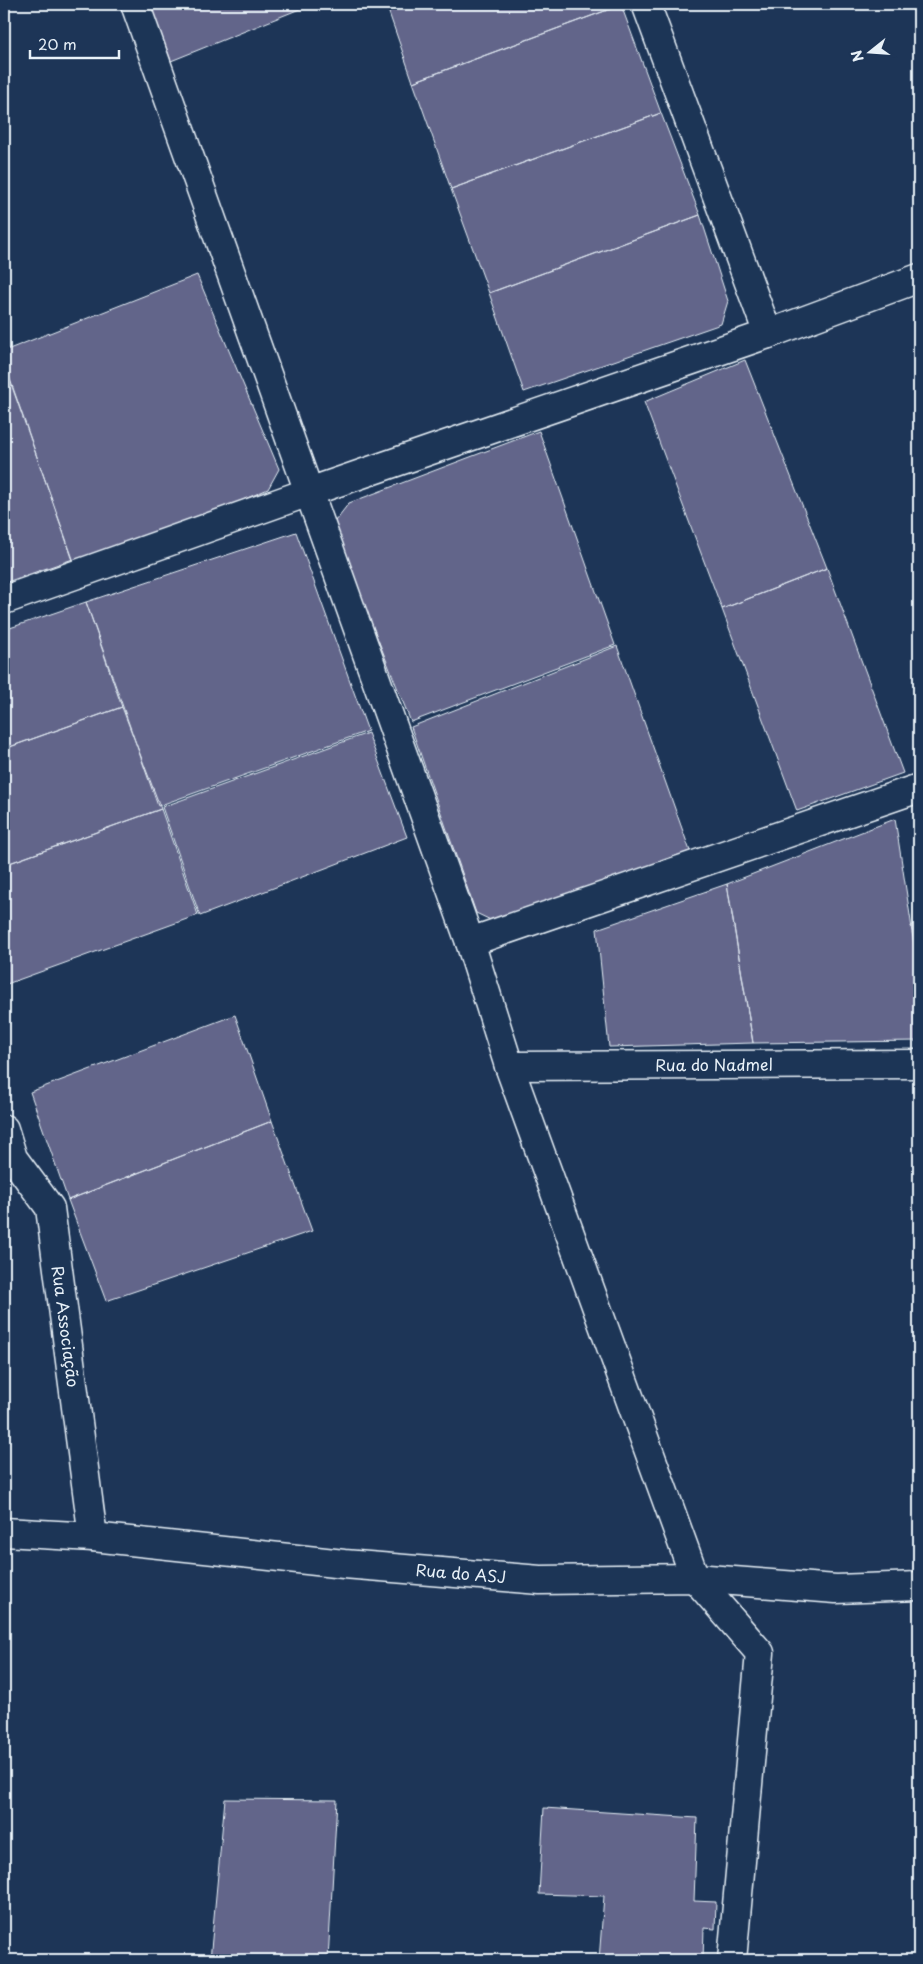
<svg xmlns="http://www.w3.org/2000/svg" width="923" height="1964" font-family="'Playpen Sans',sans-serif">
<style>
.building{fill:#62658a;stroke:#e8f1f8}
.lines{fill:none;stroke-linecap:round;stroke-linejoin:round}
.minor-casing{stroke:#e8f1f8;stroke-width:31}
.minor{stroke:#1d3557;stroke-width:28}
.labels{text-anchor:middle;stroke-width:5;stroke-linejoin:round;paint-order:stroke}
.street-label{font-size:16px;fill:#e8f1f8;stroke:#1d3557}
</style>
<rect width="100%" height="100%" fill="#1d3557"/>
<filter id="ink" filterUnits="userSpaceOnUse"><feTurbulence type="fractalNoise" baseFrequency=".02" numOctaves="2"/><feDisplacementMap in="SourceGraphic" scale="10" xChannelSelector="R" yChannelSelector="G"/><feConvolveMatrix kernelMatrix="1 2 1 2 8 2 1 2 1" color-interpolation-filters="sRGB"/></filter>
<g filter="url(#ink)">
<path class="building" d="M150,4H312L171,61Z
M386,4H621V5L413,82Z
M621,5L661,113L451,189L413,82Z
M661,113L700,215L489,293L451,189Z
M700,215L728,301L721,324L524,392L489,293Z
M197,275L279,469L268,489L77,572L4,362V351Z
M745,360L827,568L722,609L644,402Z
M4,364L73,559L4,583Z
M539,431L615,645L411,722L332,525L349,503Z
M296,532L368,731L158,806L86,602Z
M827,568L903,773L797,811L722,609Z
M86,602L122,707L4,749V630Z
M617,646L690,851L499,924L476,913L411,727Z
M122,707L161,809L4,865V749Z
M368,733L407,837L200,916L162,807Z
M161,809L198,915L4,985V865Z
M895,819L919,973V1041L753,1043L727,884Z
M727,884L753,1043L609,1047L597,929Z
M919,925V974L911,926Z
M235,1015L272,1121L68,1200L30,1092Z
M272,1121L312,1231L106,1301L68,1200Z
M225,1799L337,1800L328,1960H210Z
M544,1808L697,1818L694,1901L716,1902L715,1929L704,1928L703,1960H599L604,1896L539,1894Z"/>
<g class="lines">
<defs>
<g id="minor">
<path d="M135,4L309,492L768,334L919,278"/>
<path d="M646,4L768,334"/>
<path d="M4,600L309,492L470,942L509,1066L695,1578L760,1653L732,1960"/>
<path d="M470,942L919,788"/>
<path id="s1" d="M509,1066L919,1064"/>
<path id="s2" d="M4,1129L13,1158L50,1208L93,1537"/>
<path id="s3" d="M4,1532L93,1537L344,1564L540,1580L695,1578L836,1589L919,1586"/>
</g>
</defs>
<use href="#minor" class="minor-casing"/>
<use href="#minor" class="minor"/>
</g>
</g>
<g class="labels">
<g class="street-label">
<text dy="6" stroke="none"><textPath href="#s1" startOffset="205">Rua do Nadmel</textPath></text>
<text dy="6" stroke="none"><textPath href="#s2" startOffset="212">Rua Associação</textPath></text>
<text dy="6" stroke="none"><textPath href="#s3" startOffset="459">Rua do ASJ</textPath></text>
</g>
</g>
<rect width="923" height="1964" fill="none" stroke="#1d3557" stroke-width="20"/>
<rect x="10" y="10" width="903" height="1944" fill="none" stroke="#e8f1f8" stroke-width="2" filter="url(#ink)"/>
<g transform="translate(870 52) rotate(253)" stroke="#1d3557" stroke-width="4" paint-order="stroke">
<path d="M0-4L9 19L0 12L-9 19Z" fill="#e8f1f8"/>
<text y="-8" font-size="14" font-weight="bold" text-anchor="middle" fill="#e8f1f8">N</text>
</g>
<path d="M30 50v8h89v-8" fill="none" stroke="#e8f1f8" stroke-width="2.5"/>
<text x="38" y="50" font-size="15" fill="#e8f1f8" stroke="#1d3557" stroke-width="4" paint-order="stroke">20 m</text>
</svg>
